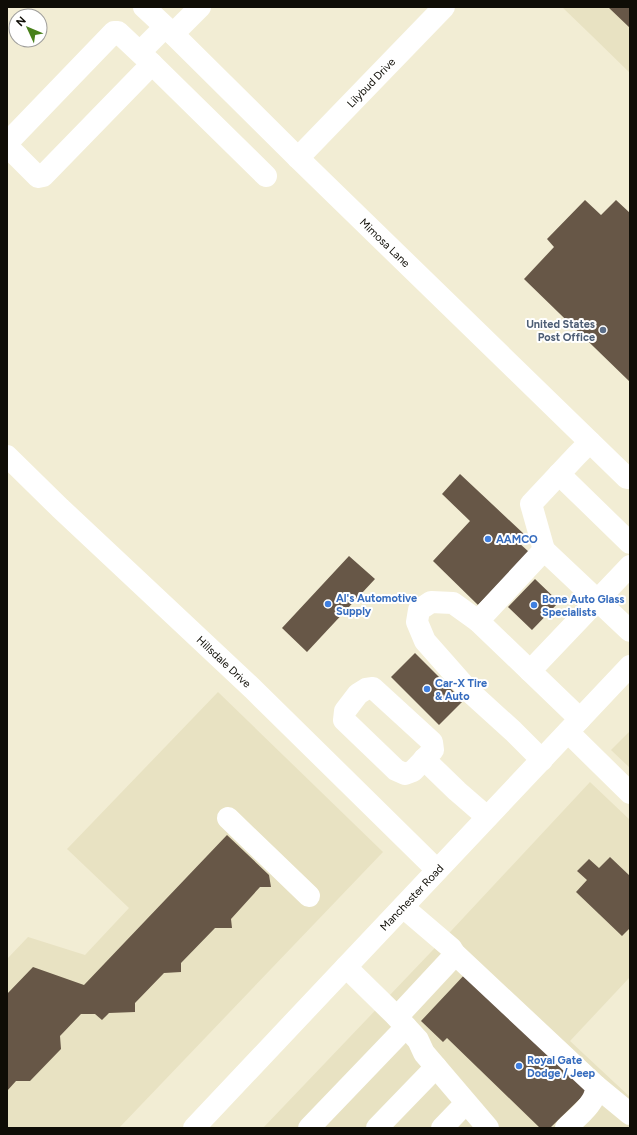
<svg xmlns="http://www.w3.org/2000/svg" width="637" height="1135" font-family="Figtree,sans-serif">
<style>
.built{fill:#e8e2c2}
.building{fill:#675747}
.lines{fill:none;stroke-linecap:round;stroke-linejoin:round}
.minor{stroke:#fff;stroke-width:22}
.highway{stroke:#fff;stroke-width:22}
.service-dot{fill:#5c6f8a;stroke:#fff;stroke-width:1.5}
.shop-dot{fill:#3f7fe0;stroke:#fff;stroke-width:1.5}
.labels{text-anchor:middle;stroke-width:4;stroke-linejoin:round;paint-order:stroke}
.street-label{font-size:11px;fill:#0f0d06;stroke:#fff}
.service-label{font-size:11px;font-weight:bold;fill:#4e5e75;stroke:#fff;text-anchor:end}
.shop-label{font-size:11px;font-weight:bold;fill:#366cbe;stroke:#fff;text-anchor:start}
</style>
<rect width="100%" height="100%" fill="#f2edd4"/>
<path class="built" d="M562,7H630V73L590,34Z
M218,692L383,852L119,1128H7V959L28,937L85,955L129,908L67,849Z
M630,731V768L611,750Z
M590,782L630,820V977L570,1041L630,1097V1128H263L451,931Z"/>
<path class="building" d="M608,7H630V28Z
M585,200L601,215L616,200L630,213V382L524,279L554,247L547,239Z
M460,474L525,535L518,542L529,552L478,605L433,561L470,521L442,494Z
M349,556L375,579L307,652L282,628Z
M535,579L559,602L532,630L508,607Z
M415,653L463,701L439,725L391,677Z
M227,835L269,875L271,887H260L231,919L232,928H215L181,963V972L164,973L135,1003V1012L109,1013L102,1020L95,1014H81L60,1036L61,1049L30,1081H16L7,1091V994L33,967L84,985Z
M610,857L630,876V928L622,936L576,892L587,880L577,871L589,859L599,868Z
M467,972L589,1090L550,1128H540L447,1038L443,1042L421,1021Z"/>
<g class="lines">
<g class="minor">
<path id="s1" d="M144,7L173,34L298,158L627,478H630"/>
<path d="M173,34L200,7"/>
<path d="M140,52L165,27"/>
<path d="M152,64L266,176"/>
<path d="M7,145L8,142L114,32H118L152,64L43,176L38,177L7,146"/>
<path id="s2" d="M298,158L444,7"/>
<path id="s3" d="M7,456L60,508L253,689L437,870"/>
<path d="M559,474L630,543"/>
<path d="M544,550L531,504L577,455L590,442"/>
<path d="M478,621L453,603L431,602L419,610L417,622L425,641L470,692L513,731L542,760"/>
<path d="M530,671L630,566"/>
<path d="M373,688L432,742L433,750L413,771L405,774L396,770L344,720L345,711L358,694L366,689Z"/>
<path d="M580,719L478,621L544,550L630,631"/>
<path d="M568,732L630,793"/>
<path d="M424,759L457,791L487,817"/>
<path d="M228,818L309,896"/>
<path d="M403,907L451,948L454,953L596,1086C597,1103 577,1117 566,1128"/>
<path d="M346,967L397,1017L418,1040L424,1053L488,1128"/>
<path d="M397,1017L451,959L454,953"/>
<path d="M596,1086L630,1114"/>
<path d="M309,1128L406,1027"/>
<path d="M377,1128L436,1067"/>
<path d="M442,1128L466,1103"/>
</g>
<path class="highway" id="s4" d="M194,1128L630,666"/>
</g>
<circle class="service-dot" cx="603" cy="330" r="4"/>
<g class="shop-dot">
<circle cx="488" cy="539" r="4"/>
<circle cx="328" cy="604" r="4"/>
<circle cx="534" cy="605" r="4"/>
<circle cx="427" cy="689" r="4"/>
<circle cx="519" cy="1066" r="4"/>
</g>
<g class="labels">
<g class="street-label">
<text dy="4" stroke="none"><textPath href="#s2" startOffset="105">Lilybud Drive</textPath></text>
<text dy="4" stroke="none"><textPath href="#s1" startOffset="337">Mimosa Lane</textPath></text>
<text dy="4" stroke="none"><textPath href="#s3" startOffset="299">Hillsdale Drive</textPath></text>
<text dy="4" stroke="none"><textPath href="#s4" startOffset="317">Manchester Road</textPath></text>
</g>
<g class="service-label">
<text x="595" y="328">United States<tspan x="595" dy="13">Post Office</tspan></text>
</g>
<g class="shop-label">
<text x="496" y="543">AAMCO</text>
<text x="336" y="602">Al's Automotive<tspan x="336" dy="13">Supply</tspan></text>
<text x="542" y="603">Bone Auto Glass<tspan x="542" dy="13">Specialists</tspan></text>
<text x="435" y="687">Car-X Tire<tspan x="435" dy="13">&amp; Auto</tspan></text>
<text x="527" y="1064">Royal Gate<tspan x="527" dy="13">Dodge / Jeep</tspan></text>
</g>
</g>
<rect width="637" height="1135" fill="none" stroke="#0f0d06" stroke-width="16"/>
<g transform="translate(28 28) rotate(314)"><circle r="19" fill="#ffffff" stroke="#9f9e9b"/>
<path d="M0-3L7 15L0 10L-7 15Z" fill="#49811b"/>
<text y="-6" font-size="11" font-weight="bold" text-anchor="middle" fill="#0f0d06">N</text>
</g>
</svg>
